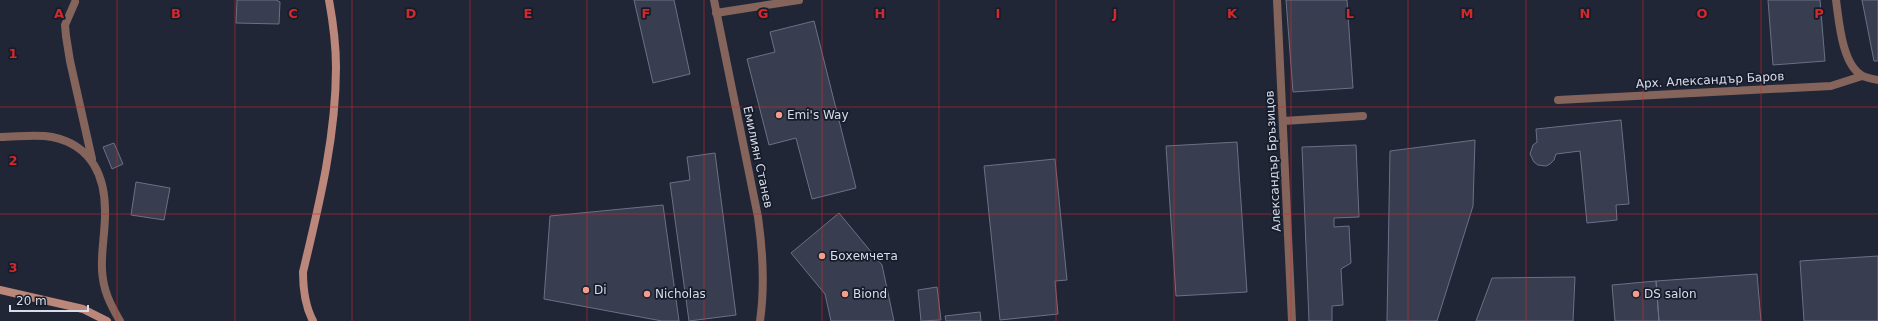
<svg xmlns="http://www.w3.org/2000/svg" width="1878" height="321" font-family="'DejaVu Sans',sans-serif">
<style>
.building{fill:#383e50;stroke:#6b7185}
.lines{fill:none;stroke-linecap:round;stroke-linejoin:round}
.lane{stroke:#85645c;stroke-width:8}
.street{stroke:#85645c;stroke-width:8}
.secondary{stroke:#bb877a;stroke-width:8}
.grid{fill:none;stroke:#d62828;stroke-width:1;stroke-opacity:0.55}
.poi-dot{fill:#f49e8a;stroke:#171c2c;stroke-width:1.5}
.labels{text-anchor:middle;stroke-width:3.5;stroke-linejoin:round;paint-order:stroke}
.street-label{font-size:12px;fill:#d9dde8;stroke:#171c2c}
.poi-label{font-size:12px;fill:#d9dde8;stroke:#171c2c;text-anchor:start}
.grid-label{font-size:13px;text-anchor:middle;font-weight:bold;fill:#d62828;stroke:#171c2c;stroke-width:3.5;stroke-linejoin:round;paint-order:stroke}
</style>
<rect width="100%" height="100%" fill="#202636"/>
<path class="building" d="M237,0H276L280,2L279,24L236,23Z
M634,0H674L690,74L653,83Z
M1286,0H1347L1353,88L1293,92Z
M1768,0H1820L1825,61L1773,65Z
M1862,0H1878V61H1874Z
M814,21L856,188L812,199L796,138L769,145L747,59L775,52L770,32Z
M1621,120L1629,204L1616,205L1617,220L1587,223L1580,151L1556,154L1554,160L1550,164L1546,166L1538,165L1534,162L1530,154L1533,145L1537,142L1536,129Z
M1475,140L1473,206L1437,321H1387L1390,151Z
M1237,142L1247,292L1176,296L1166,146Z
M114,143L123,164L112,169L103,147Z
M1356,145L1359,217L1334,218V227L1349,226L1351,263L1341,269L1343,305L1332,306V321H1309L1302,147Z
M715,153L736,315L689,321L670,183L690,180L687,157Z
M1055,159L1067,280L1055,281L1058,314L1000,320L984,166Z
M136,182L170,188L164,220L131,215Z
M663,205L679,321H662L544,299L550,216Z
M839,213L882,265L894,321H831L825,294L791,253Z
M1878,256V321H1804L1800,261Z
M1757,274L1761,321H1659L1656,281Z
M1575,277L1573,321H1476L1492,278Z
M1656,281L1659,321H1615L1612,285Z
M937,287L941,320L921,321L918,290Z
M980,312L981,321H946L945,316Z"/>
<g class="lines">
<path class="lane" d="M1836,0C1839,21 1842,66 1863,76C1867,78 1873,79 1878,80
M75,2L65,25L66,36L70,61L92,159
M1558,100L1831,86L1862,76
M1283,121L1363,116
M0,137C17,137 36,134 52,137C92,145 106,177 105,215C105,233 101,251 102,270C103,290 110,304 120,321"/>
<path class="street" d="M714,0L758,217C763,252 765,286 760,321
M1277,0L1292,321
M716,13L799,0"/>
<path class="secondary" d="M0,290L83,309L107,321
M313,321C305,306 303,289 303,272C319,205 336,137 336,67C336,44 333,22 329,0"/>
</g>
<path class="grid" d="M117,0V321M235,0V321M352,0V321M470,0V321M587,0V321M704,0V321M822,0V321M939,0V321M1056,0V321M1174,0V321M1291,0V321M1408,0V321M1526,0V321M1643,0V321M1761,0V321M0,107H1878M0,214H1878"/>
<g class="poi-dot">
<circle cx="779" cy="115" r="4"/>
<circle cx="822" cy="256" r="4"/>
<circle cx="586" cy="290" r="4"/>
<circle cx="647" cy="294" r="4"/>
<circle cx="845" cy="294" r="4"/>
<circle cx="1636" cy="294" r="4"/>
</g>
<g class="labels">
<g class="street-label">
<text transform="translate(1710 80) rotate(-3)" y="4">Арх. Александър Баров</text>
<text transform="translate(758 157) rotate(78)" y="4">Емилиян Станев</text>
<text transform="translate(1273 161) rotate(-93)" y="4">Александър Бръзицов</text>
</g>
<g class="poi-label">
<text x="787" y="119">Emi's Way</text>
<text x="830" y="260">Бохемчета</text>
<text x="594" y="294">Di</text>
<text x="655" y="298">Nicholas</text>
<text x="853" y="298">Biond</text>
<text x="1644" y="298">DS salon</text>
</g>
</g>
<g class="grid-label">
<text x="59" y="18">A</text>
<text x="176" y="18">B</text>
<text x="293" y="18">C</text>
<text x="411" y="18">D</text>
<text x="528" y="18">E</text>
<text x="646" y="18">F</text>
<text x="763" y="18">G</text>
<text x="880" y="18">H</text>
<text x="998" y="18">I</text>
<text x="1115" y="18">J</text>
<text x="1232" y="18">K</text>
<text x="1350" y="18">L</text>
<text x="1467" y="18">M</text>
<text x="1585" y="18">N</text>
<text x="1702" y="18">O</text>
<text x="1819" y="18">P</text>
<text x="13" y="58">1</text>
<text x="13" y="165">2</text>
<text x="13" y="272">3</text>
</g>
<path d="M10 305v6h78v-6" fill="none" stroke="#d9dde8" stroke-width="2"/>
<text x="16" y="305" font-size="12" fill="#d9dde8" stroke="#171c2c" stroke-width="3" paint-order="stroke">20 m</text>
</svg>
